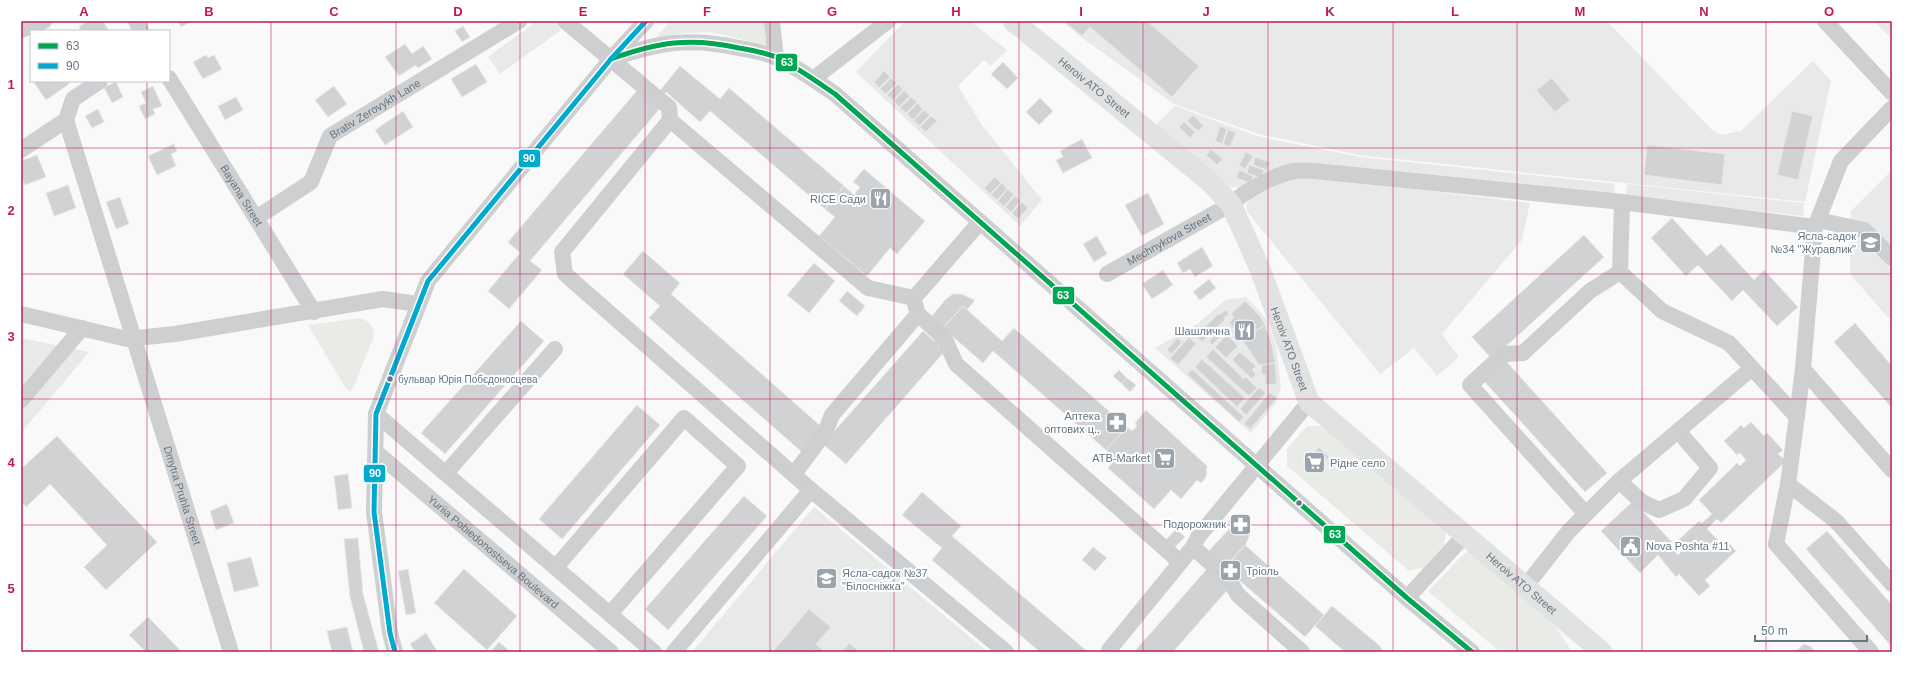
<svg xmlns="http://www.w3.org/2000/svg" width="1913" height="673" font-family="Arial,sans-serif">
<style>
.built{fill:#e8e9e9}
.green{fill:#e8ebe6}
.building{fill:#d0d2d3;stroke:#e8e8e8}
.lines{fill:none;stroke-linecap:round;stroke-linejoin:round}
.minor{stroke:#cecfd0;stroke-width:16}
.major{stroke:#e1e2e2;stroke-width:21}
.bus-1-casing{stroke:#fff;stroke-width:8}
.bus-2-casing{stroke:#fff;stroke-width:8}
.bus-1{stroke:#00a651;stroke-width:5}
.bus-2{stroke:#00a9ce;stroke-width:5}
.grid{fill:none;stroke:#c2185b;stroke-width:1;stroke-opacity:0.55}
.bus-dot{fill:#657683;stroke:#fff;stroke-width:1.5}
.labels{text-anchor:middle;stroke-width:4;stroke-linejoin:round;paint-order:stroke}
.bus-label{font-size:10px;fill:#657683;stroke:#fff;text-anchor:start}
.street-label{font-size:11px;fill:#657683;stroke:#fff}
.poi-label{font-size:11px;fill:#657683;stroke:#fff;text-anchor:end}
.line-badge{stroke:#fff;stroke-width:1.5}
.badge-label{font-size:11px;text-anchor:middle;font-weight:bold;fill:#fff}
.neatline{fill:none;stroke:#c2185b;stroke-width:1.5}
.grid-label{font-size:13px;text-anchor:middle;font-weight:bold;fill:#c2185b}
</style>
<rect width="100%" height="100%" fill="#f9f9f9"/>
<path class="built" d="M537,21H555L561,30L500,74L488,57Z
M905,21H970L1007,50L991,66L984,60L958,86L982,125L1042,200L1020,226L856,72Z
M1062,21H1607L1712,130L1722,135L1741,131L1813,61L1831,81L1805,202L1359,155L1258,134L1174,104L1081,37Z
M1175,106L1257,136L1360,157L1615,184L1614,196L1301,165L1244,188L1230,187L1156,125Z
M1892,170V322L1850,274L1851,211Z
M1306,176L1530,203L1522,240L1442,334L1459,357L1437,376L1414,348L1380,374L1248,213L1246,205L1251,199L1290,178Z
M1627,184L1804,203L1803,216L1626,197Z
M1246,297L1266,318L1276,346L1281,387L1276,403L1251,433L1155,348L1196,325L1225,300Z
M21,338L89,352L21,433Z
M814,507L988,652H692Z"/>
<path class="green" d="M671,21H773L775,47L710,32L676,34L655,38Z
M1874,21H1892V40Z
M360,318C370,321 374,326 374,336L354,386L350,392L345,387L308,325Z
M1307,426H1322L1446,532L1444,545L1425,567L1409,571L1287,466V449Z
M1471,551L1548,615L1572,652H1500L1428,591L1464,554Z"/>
<path class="building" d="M89,21H103L109,31H81L79,26Z
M178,21H192L181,27Z
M1064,21H1147L1199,66L1172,97L1090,27L1082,36Z
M463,26L470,37L462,42L455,31Z
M405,44L412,54L423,46L432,59L418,68L416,65L399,76L385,57Z
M206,55L208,58L214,55L222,69L203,79L193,62Z
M1003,62L1018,78L1007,89L991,74Z
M476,64L487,82L462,97L451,79Z
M680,66L720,99L729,88L844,186L825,209L710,111L700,122L666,92L662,97L657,94Z
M884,71L890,77L879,88L874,82Z
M891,78L897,83L886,94L880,89Z
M1552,78L1570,100L1555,112L1536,90Z
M33,81H68L69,84L46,100Z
M116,82L123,97L112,103L104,87Z
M898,84L903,89L893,100L887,95Z
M153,86L162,106L153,109L155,114L145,119L139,106L146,103L141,92Z
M334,86L347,104L328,117L315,100Z
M640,87L662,106L530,261L542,270L509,309L488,291L520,253L508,242Z
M904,90L910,96L899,107L894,101Z
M236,97L243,110L225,120L218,106Z
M911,97L917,102L906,113L900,108Z
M1040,98L1053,111L1039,125L1026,112Z
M918,103L923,109L913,120L907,114Z
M98,109L104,122L92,128L85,116Z
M924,110L930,115L919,126L914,120Z
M403,111L413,127L385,145L375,130Z
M1792,111L1813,116L1798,180L1777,175Z
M1193,115L1204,126L1198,131L1187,121Z
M931,116L937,121L926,132L920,127Z
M1184,122L1195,132L1190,138L1179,127Z
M1220,126L1227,129L1222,144L1215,141Z
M1228,130L1236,132L1230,147L1223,144Z
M1082,139L1092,158L1063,173L1056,160L1063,157L1060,151Z
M174,144L177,151L171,154L176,166L157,175L148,156Z
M1647,145L1725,154L1722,185L1644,175Z
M1211,149L1223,159L1217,165L1206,155Z
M1246,152L1253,156L1245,169L1239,165Z
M37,155L46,177L25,185L21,175V161Z
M1255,157L1270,162L1267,170L1253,165Z
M1249,165L1264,170L1261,178L1247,173Z
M864,169L925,221L897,254L890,248L867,276L819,236L835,217L825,209L844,186L854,195L860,187L853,182Z
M1239,170L1253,176L1251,183L1236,178Z
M995,177L1001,183L990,194L984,188Z
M1002,183L1007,189L997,200L991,195Z
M68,185L76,208L54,216L46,193Z
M1008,189L1014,195L1004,206L998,201Z
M1148,193L1164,224L1142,236L1125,205Z
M1015,196L1021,201L1011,212L1005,207Z
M120,197L129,224L116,229L106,202Z
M1022,202L1028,208L1018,219L1012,213Z
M1672,218L1707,256L1721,244L1754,280L1764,270L1798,307L1777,326L1743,290L1732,301L1698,265L1686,276L1651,238Z
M1584,235L1604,257L1492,359L1472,337Z
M1097,236L1107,254L1094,262L1083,244Z
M1202,247L1213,266L1195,277L1190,269L1183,273L1177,263Z
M643,251L680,283L671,294L824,429L803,453L649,318L660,306L623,274Z
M814,263L835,281L809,313L787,295Z
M1163,270L1173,285L1152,299L1142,284Z
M1209,279L1216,288L1200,300L1193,292Z
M847,291L865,306L857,316L839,301Z
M953,294H961L975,300L967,310L963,306L943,328L931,317L946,299Z
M1245,301L1260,316L1265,325L1245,339L1229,323L1234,317L1231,314Z
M963,306L1002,341L1014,328L1127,427L1106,450L993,351L983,363L943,328Z
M1226,310L1229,314L1224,318L1225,320L1202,342L1196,336L1218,314L1219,315Z
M521,321L544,341L445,454L421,433Z
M1855,323L1892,366V408L1834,342Z
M1196,325L1199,328L1191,335L1188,332Z
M1265,325L1272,345L1275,363L1259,365L1243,341L1251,333Z
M923,331L934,341L940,334L944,337L938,345L945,351L846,464L823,444Z
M1218,332L1221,336L1212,345L1209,341Z
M1227,335L1238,346L1226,358L1215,347Z
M1189,337L1196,344L1178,365L1170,358Z
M1177,338L1182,342L1172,354L1167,350Z
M1213,349L1244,379L1246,377L1257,388L1249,396L1206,357Z
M1240,352L1256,366L1252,370L1256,374L1252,379L1232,360Z
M1202,359L1245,398L1237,407L1195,367Z
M1505,360L1607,473L1585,492L1483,380Z
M1275,363L1277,384L1266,385L1265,374H1261L1262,365Z
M1192,369L1244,417L1239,422L1187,374Z
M1119,370L1127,378L1122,384L1113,376Z
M1127,378L1136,385L1130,392L1122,384Z
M1259,387L1266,393L1246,415L1240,409Z
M1270,392L1277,398L1250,429L1244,424Z
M637,405L660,425L562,539L539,519Z
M1146,410L1207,466L1206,477L1201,483L1197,480L1181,499L1171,490L1154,509L1108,468L1115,459L1106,450L1127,427L1132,431L1137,426L1135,423Z
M1751,422L1764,436L1767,433L1783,450L1778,454L1786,461L1721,523L1717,519L1707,529L1722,544L1726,540L1736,551L1705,580L1710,586L1699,596L1679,574L1676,577L1658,555L1640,573L1601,531L1633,501L1672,542L1669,546L1678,555L1682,551L1675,543L1699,521L1702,523L1712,514L1699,500L1737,463L1740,466L1746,460L1740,453L1737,455L1724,441L1741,425L1744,428Z
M57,436L157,542L106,590L84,567L107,545L50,484L26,507L21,501V469Z
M1319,447L1329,457L1313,474L1303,465Z
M348,474L352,508L338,510L334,476Z
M922,492L961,526L952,536L1088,652H1040L932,560L942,548L902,515Z
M744,496L767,516L668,630L645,609Z
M227,504L234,523L216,530L210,511Z
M1233,516L1241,523H1244L1246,520L1249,526V537L1246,544L1223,569L1206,554L1232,526L1228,522Z
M1176,529L1185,537L1174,548L1165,541Z
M1827,531L1892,605V647L1806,549Z
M358,538L363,594L379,652H364L350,597L344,539Z
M1245,545L1324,615L1305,637L1225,568Z
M1093,547L1107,558L1095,571L1082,560Z
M251,557L259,586L234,592L227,563Z
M408,569L416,613L406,615L398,571Z
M464,569L517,616L487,650L434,603Z
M1207,569L1229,588L1173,652H1134Z
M1332,606L1380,646L1383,652H1345L1315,626Z
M809,609L831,627L816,644L825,652L811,651L776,652L774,650Z
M148,617L182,652H146L129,635Z
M347,627L353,652H332L327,631Z
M426,633L437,651L415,652L410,644Z
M499,642L511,652H490Z
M849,643L860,652H842Z
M1804,644L1810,646L1816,652H1795Z"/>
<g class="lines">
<g class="minor">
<path d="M136,21L141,31"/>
<path d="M565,21L655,96"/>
<path d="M772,21L776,58"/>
<path d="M1825,21L1892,93"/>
<path d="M21,30L44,21"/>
<path d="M611,59C658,42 690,37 739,48C752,50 766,53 778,58C798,68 816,81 835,94L1407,598L1472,652"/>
<path id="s1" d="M169,78L314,312"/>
<path d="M813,79L888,21"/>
<path d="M660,100L669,107L670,120"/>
<path id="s2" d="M66,120L231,652"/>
<path d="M21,150L66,120L73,99L100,81"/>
<path d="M1622,202L1620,272L1662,311L1729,343L1797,417"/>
<path id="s3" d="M256,218L311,182L330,136L519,21"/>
<path d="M1818,220L1864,230L1892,258"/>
<path id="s4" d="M1107,274L1231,204C1244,192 1276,174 1294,171C1301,170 1308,171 1315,171L1622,202L1815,227"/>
<path d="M914,298L868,288L670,120L562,252L565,274L811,490L1006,652"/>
<path d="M914,298L980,222"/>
<path d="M915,304L918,314L940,334"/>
<path d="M21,314L127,339L175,334L383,299L418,304"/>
<path d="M944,337L956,364L1180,562"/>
<path d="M1499,359L1505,354L1523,353L1590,291L1620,272"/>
<path d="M1495,362L1470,385L1586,514"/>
<path d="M1803,369L1892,470"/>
<path d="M21,400L82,328"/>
<path d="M376,414L654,652"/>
<path d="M825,433L832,415L918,314"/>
<path id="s5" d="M376,452L611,652"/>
<path d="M446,473L555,349"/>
<path d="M794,474L821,438"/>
<path d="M1619,481L1642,502L1659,510L1684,499L1710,468L1678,431"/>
<path d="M1788,484L1836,521L1892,584"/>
<path d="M1193,547L1225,576"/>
<path d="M556,567L684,418L738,466L610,614"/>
<path d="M1229,580L1238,595L1302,652"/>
<path d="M1525,587L1569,531L1619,481L1751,369"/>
<path d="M1407,598L1464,536"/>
<path d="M395,652L390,633L374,512L376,414L428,281L611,59L646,21"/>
<path d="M674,652L811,490"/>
<path d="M1109,652V650L1193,547L1198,537L1309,402"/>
<path d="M1871,652L1776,544L1788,484L1803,369L1815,227L1841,161L1892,108"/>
</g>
<path class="major" id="s6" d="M1013,21L1209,181L1231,204L1260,269L1309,402L1602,652"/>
<defs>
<path id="bus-1" d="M611,59C658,42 690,37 739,48C752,50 766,53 778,58C798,68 816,81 835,94L1407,598L1472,652"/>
<path id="bus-2" d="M395,652L390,633L374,512L376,414L428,281L611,59L646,21"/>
</defs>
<use href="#bus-1" class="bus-1-casing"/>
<use href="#bus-2" class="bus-2-casing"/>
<use href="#bus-1" class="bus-1"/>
<use href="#bus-2" class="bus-2"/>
</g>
<path class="grid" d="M147,21V31M271,21V652M396,21V652M520,21V652M645,21V652M770,21V652M894,21V652M1019,21V652M1143,21V652M1268,21V652M1393,21V652M1517,21V652M1642,21V652M1766,21V652M147,81V652M21,148H1892M21,274H1892M21,399H1892M21,525H1892"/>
<defs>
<symbol id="restaurant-square" viewBox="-11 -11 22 22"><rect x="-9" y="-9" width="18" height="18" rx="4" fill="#99a4ac" stroke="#fff"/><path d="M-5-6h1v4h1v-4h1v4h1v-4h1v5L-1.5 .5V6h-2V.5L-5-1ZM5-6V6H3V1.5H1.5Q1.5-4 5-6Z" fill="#fff"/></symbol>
<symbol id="school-square" viewBox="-11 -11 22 22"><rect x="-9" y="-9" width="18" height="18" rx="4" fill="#99a4ac" stroke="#fff"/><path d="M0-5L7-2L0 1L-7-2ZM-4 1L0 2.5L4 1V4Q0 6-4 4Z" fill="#fff"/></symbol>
<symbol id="pharmacy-square" viewBox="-11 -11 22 22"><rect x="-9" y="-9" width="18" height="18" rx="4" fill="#99a4ac" stroke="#fff"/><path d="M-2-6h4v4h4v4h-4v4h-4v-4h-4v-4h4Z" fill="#fff"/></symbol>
<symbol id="supermarket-square" viewBox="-11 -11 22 22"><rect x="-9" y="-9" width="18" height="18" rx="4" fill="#99a4ac" stroke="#fff"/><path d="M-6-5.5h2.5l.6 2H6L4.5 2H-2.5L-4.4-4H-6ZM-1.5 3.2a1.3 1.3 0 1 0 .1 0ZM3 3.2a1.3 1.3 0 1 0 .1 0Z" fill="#fff"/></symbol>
<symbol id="civic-square" viewBox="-11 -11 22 22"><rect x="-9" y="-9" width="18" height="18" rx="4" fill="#99a4ac" stroke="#fff"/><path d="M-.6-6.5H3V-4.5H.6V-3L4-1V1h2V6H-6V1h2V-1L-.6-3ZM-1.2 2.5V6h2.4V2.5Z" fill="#fff"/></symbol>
</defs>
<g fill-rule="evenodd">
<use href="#restaurant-square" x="868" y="186" width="25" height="25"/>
<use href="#school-square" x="1858" y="230" width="25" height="25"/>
<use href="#restaurant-square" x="1232" y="318" width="25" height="25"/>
<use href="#pharmacy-square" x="1104" y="410" width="25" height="25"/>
<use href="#supermarket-square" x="1152" y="446" width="25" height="25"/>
<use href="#supermarket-square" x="1302" y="450" width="25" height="25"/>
<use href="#pharmacy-square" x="1228" y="512" width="25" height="25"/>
<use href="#civic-square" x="1618" y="534" width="25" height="25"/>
<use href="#pharmacy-square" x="1218" y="558" width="25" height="25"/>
<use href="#school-square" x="814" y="566" width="25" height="25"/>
</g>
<g class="bus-dot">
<circle cx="390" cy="379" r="3.5"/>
<circle cx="1299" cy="503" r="3.5"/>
</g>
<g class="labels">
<g class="bus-label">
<text x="398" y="383">бульвар Юрія Побєдоносцева</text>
</g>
<g class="street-label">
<text dy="4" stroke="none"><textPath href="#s6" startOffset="105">Heroiv ATO Street</textPath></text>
<text dy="4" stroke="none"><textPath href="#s3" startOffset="168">Brativ Zerovykh Lane</textPath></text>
<text dy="4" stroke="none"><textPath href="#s1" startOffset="138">Bayana Street</textPath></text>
<text dy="4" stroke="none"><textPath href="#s4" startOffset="71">Mechnykova Street</textPath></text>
<text dy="4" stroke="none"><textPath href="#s6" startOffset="441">Heroiv ATO Street</textPath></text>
<text dy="4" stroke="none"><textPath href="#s2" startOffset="393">Dmytra Pruhla Street</textPath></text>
<text dy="4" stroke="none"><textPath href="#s5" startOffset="154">Yuriia Pobiedonostseva Boulevard</textPath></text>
<text dy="4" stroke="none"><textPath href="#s6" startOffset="777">Heroiv ATO Street</textPath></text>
</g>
<g class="poi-label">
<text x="866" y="203">RICE Сади</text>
<text x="1856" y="240">Ясла-садок<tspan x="1856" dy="13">№34 "Журавлик"</tspan></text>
<text x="1230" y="335">Шашлична</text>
<text x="1100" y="420">Аптека<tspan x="1100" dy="13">оптових ц‥</tspan></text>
<text x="1150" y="462">ATB-Market</text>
<text x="1330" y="467" text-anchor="start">Рідне село</text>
<text x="1226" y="528">Подорожник</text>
<text x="1646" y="550" text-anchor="start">Nova Poshta #11</text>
<text x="1246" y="575" text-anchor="start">Тріоль</text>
<text x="842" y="577" text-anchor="start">Ясла-садок №37<tspan x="842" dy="13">"Білосніжка"</tspan></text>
</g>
</g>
<g class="line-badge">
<rect x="775" y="53" width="23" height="19" rx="4" fill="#00a651"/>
<rect x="518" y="149" width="23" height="19" rx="4" fill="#00a9ce"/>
<rect x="1052" y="286" width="23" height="19" rx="4" fill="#00a651"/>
<rect x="363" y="464" width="23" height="19" rx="4" fill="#00a9ce"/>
<rect x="1323" y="525" width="23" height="19" rx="4" fill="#00a651"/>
</g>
<g class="badge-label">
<text x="787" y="66">63</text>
<text x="529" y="162">90</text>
<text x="1063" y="299">63</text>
<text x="375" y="477">90</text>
<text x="1335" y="538">63</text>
</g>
<rect width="1913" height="673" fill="none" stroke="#ffffff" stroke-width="44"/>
<rect x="30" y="30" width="140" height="52" fill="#ffffff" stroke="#c1c8cd"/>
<rect x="38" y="43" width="20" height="6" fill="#00a651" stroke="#c1c8cd"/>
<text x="66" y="50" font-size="12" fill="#657683">63</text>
<rect x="38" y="63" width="20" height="6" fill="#00a9ce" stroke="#c1c8cd"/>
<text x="66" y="70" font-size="12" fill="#657683">90</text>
<path d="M1755 635v6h112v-6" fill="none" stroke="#657683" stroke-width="2"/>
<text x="1761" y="635" font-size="12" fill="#657683" stroke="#ffffff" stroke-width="3" paint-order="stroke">50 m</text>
<rect x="22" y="22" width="1869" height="629" class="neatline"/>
<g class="grid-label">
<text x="84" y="16">A</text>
<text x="209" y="16">B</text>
<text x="334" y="16">C</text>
<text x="458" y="16">D</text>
<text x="583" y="16">E</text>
<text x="707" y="16">F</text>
<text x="832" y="16">G</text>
<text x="956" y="16">H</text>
<text x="1081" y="16">I</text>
<text x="1206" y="16">J</text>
<text x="1330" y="16">K</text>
<text x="1455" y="16">L</text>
<text x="1580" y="16">M</text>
<text x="1704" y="16">N</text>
<text x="1829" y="16">O</text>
<text x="11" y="89">1</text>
<text x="11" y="215">2</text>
<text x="11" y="341">3</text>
<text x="11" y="467">4</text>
<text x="11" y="593">5</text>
</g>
</svg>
